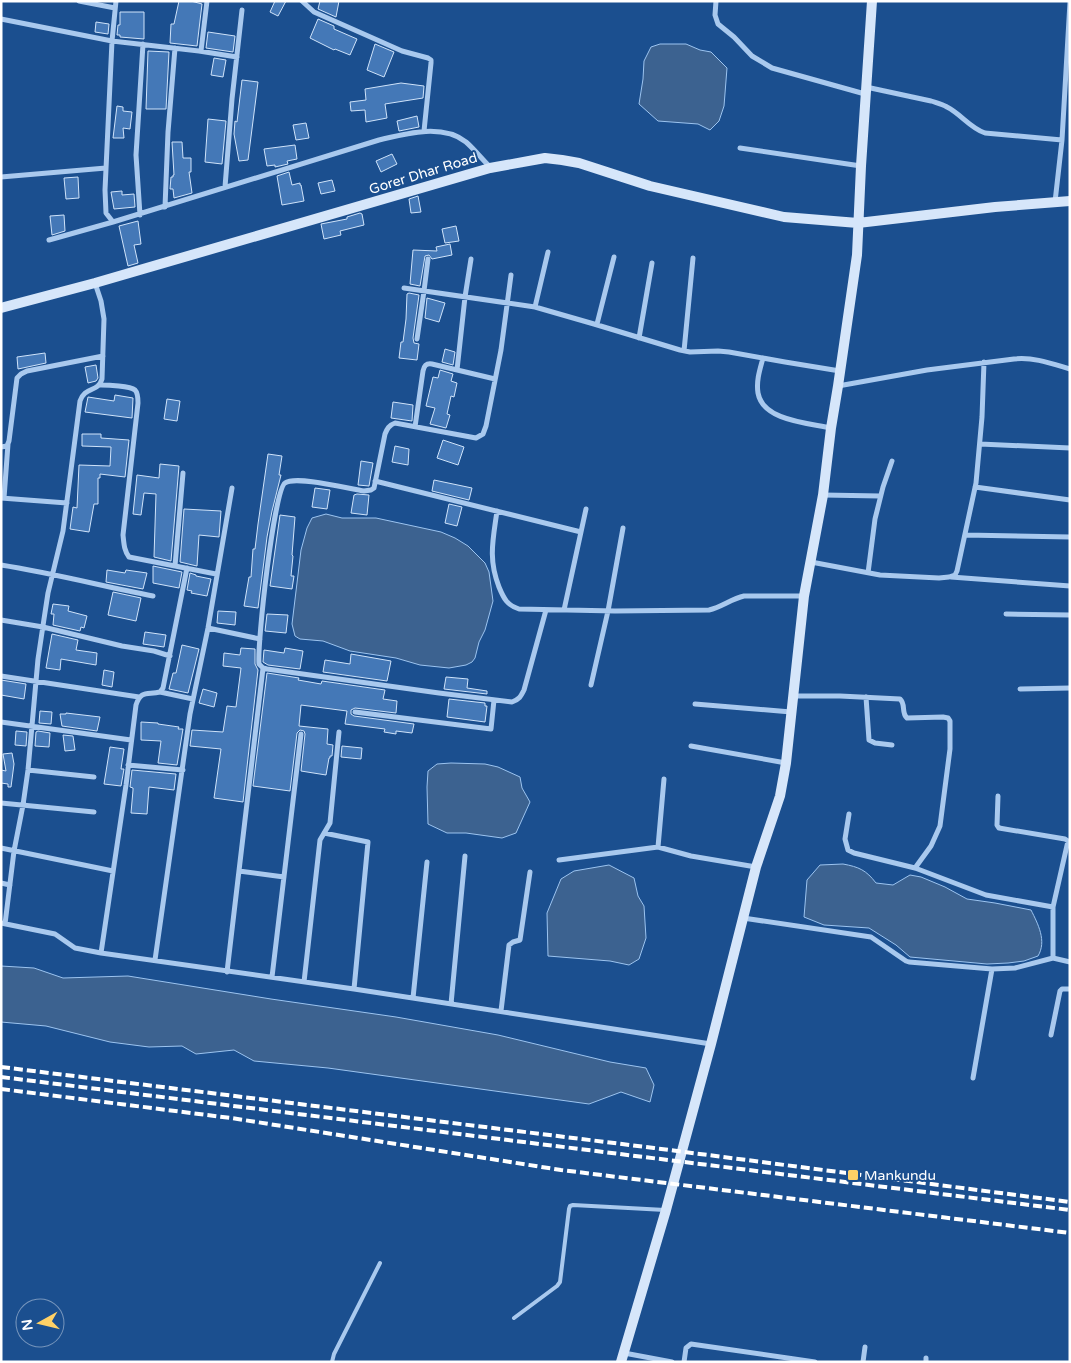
<svg xmlns="http://www.w3.org/2000/svg" width="1071" height="1363" font-family="'Varela Round',sans-serif">
<style>
.water{fill:#3c6290;stroke:#9cc4f0}
.building{fill:#4478b7;stroke:#cfe3fa}
.lines{fill:none;stroke-linecap:round;stroke-linejoin:round}
.lane{stroke:#a9c9ee;stroke-width:4}
.street{stroke:#a9c9ee;stroke-width:5}
.secondary{stroke:#d6e6fa;stroke-width:10}
.rail{stroke:#fff;stroke-width:4;stroke-dasharray:9 4;stroke-linecap:butt}
.poi-dot{fill:#ffd166;stroke:#1b4f8f;stroke-width:2}
.labels{text-anchor:middle;stroke-width:4;stroke-linejoin:round;paint-order:stroke}
.street-label{font-size:14px;fill:#fff;stroke:#1b4f8f}
.poi-label{font-size:14px;fill:#fff;stroke:#1b4f8f;text-anchor:start}
</style>
<rect width="100%" height="100%" fill="#1b4f8f"/>
<path class="water" d="M660,44H686L700,50L711,52L727,68L724,106L719,121L710,130L698,124L658,121L639,104L643,79L644,61L651,47Z
M326,514L342,518H376L441,532L455,538L468,546L485,563L489,572L493,601L485,630L479,642L475,658L472,662L466,665L449,668L420,665L396,658L350,651L323,641L300,639L295,636L292,624L301,550L307,528L312,518Z
M451,763L485,764L498,767L520,777L522,788L530,802L516,833L502,838L466,833H447L428,824L427,787L428,771L437,764Z
M843,864C859,867 866,870 876,883L893,885L910,875L921,877L945,887L967,899L995,903L1031,910C1038,924 1047,941 1038,956L1024,961L1008,963L987,964L910,957L896,945L869,928L824,925L804,917L807,880L820,865Z
M609,865L634,878L638,896L644,906L646,938L639,959L629,965L610,961L548,956L547,913L561,879L574,871Z
M1,966L34,968L63,978L128,976L271,999L396,1017L498,1035L610,1062L646,1068L654,1085L650,1102L621,1092L589,1104L328,1068L254,1061L234,1050L196,1054L182,1046L149,1047L110,1042L46,1026L1,1022Z"/>
<path class="building" d="M179,1H191L202,4L197,46L170,43L171,24H174Z
M275,1H286L278,16L270,12Z
M320,1H339L336,17L318,9Z
M120,12H144V39L120,37V35H117L118,25H120Z
M318,19L334,26V29L357,39L350,55L335,49L334,50L310,38Z
M96,22L109,24L108,34L95,32Z
M208,32L235,36L233,52L206,48Z
M375,44L394,52L384,77L367,70Z
M148,51L169,52L166,109H146Z
M214,58L226,60L223,77L211,75Z
M242,80L258,82L248,160L239,161L234,134L235,121L237,122Z
M401,83L424,86L423,98L385,104L387,118L366,122L365,110L351,111L350,102L366,100L365,89Z
M117,106L123,107V111L132,112L130,129L123,128L124,138H113Z
M417,116L419,127L399,131L397,121Z
M208,119L226,121L222,164L205,162Z
M306,123L309,138L296,140L293,125Z
M172,142H182L183,158H191V172H189L192,193L174,198L173,189H170L171,177H173V175H174Z
M295,145L297,159L287,161L288,164L275,167V165L267,166L264,149Z
M392,154L397,164L381,172L376,161Z
M289,172L292,185L300,183V185H301L304,201L282,205L277,176Z
M78,177L79,198L66,199L64,178Z
M332,180L335,191L321,194L318,183Z
M122,191V195L134,194L135,207L114,209L111,192Z
M418,196L421,212L411,213L409,199Z
M360,213L362,214L364,225L340,231L341,235L324,239L321,224L347,219V217Z
M64,215L65,231L52,235L50,216Z
M138,221L141,244L134,245L138,263L128,266L119,226Z
M456,226L459,241L445,243L442,229Z
M450,244L452,255L432,259L429,255L425,256L420,286L410,284L413,250L437,251L436,247Z
M409,293L419,295L413,338L414,343L419,344L417,360L399,358L401,342H403L406,319L407,294Z
M427,298L445,303L439,322L425,318Z
M445,349L455,352L453,365L442,362Z
M45,353L46,363L18,369L17,357Z
M96,365L98,378L96,381L88,383L85,367Z
M440,370L453,374L451,381L457,383L454,397L451,396L447,414L450,415L446,428L430,424L435,408L426,406L433,377L438,378Z
M115,395L133,398L132,418L85,412L88,397L114,401Z
M167,399L180,401L177,421L164,419Z
M393,402L413,405L412,421L391,418Z
M82,434H101V438L129,440L125,477L100,474V478H98V504H94L89,532L70,529L73,507L77,508L79,465L110,466L111,447L82,446Z
M443,440L464,447L458,465L437,458Z
M395,446L409,449L408,465L392,462Z
M268,454L282,456L279,475H281L272,511L267,537L258,608L244,606L249,577H251L253,549H255L258,524Z
M361,461L373,463L369,486L358,485Z
M160,464L179,466L171,561L154,557L156,494L144,493L141,515L133,514L137,475L159,478Z
M434,480L472,488L469,500L432,491Z
M315,488L330,490L327,509L312,507Z
M357,494L369,495L367,515L351,513L354,495Z
M449,504L462,507L457,526L445,523Z
M184,509L221,511L219,537L199,535L197,566L180,562Z
M280,515L295,517L292,555L293,556L291,576H294L292,589L270,586Z
M153,566L182,572L179,588L153,583Z
M107,570L125,573L126,570L147,573L143,589L106,582Z
M190,573L196,575V576L211,579L207,596L191,593L192,591L187,590Z
M113,592L141,598L136,621L108,615Z
M53,604L69,606L68,611L87,616L84,628L81,627L80,631L53,625L54,614H51Z
M218,611L236,612L235,625L217,623Z
M267,614L288,615L286,633L265,631Z
M145,632L166,635L164,647L143,644Z
M52,634L78,640L76,650L97,653L96,665L61,659L60,670L46,668Z
M182,645L199,649L188,693L169,689L173,673H176Z
M241,648L255,649V664L258,670L243,802L214,798L221,749L190,746L192,730L223,732L227,706L236,707L241,668L223,666L224,653L240,655Z
M285,648L303,651L300,669L268,665L263,662L264,650L284,653Z
M351,654L391,661L387,681L323,672L325,660L350,664Z
M104,670L114,672L112,687L102,685Z
M267,673L299,678L298,680L321,684L322,681L385,690L383,699L397,701L396,713L355,708L351,710V714L354,716L414,724L412,733L396,731V734L384,732L385,729L345,724L347,711L301,705L299,726L328,729L327,744L333,745L332,756H330V758H329L326,775L301,771L305,734L304,731L300,730L297,733L290,791L253,786Z
M446,677L468,679L467,688L487,691V694L444,689Z
M1,680L26,684L24,699L1,695Z
M203,689L217,693L214,707L199,703Z
M449,699L485,703V706H487L485,722L447,717Z
M40,711L52,712L51,724L39,723Z
M66,713L100,717L97,731L62,726L60,714H66Z
M141,722L158,723V724L179,727L178,729H183L177,765L158,763L161,741L141,740Z
M16,731L27,732L26,746L15,745Z
M38,731L50,733L49,747L35,746L36,732Z
M63,735L73,736L75,750L65,751Z
M342,746L362,748L361,759L341,757Z
M110,747L124,749L121,769H124L121,786L104,784Z
M12,753L14,764L11,787H8V784L1,783V770L6,771L3,754Z
M132,770L176,774L174,790L149,787L147,814L131,813L133,790V788L130,787Z"/>
<g class="lines">
<path class="lane" d="M514,1318L557,1286L560,1282L569,1209L570,1206L573,1205L665,1210
M332,1362L334,1354L380,1263"/>
<path class="street" d="M79,1L115,8
M116,1L112,41L105,190L106,213L113,222L379,140C404,134 442,123 466,142C474,149 482,159 490,167
M302,1L314,12L402,51L428,58L431,60V63L424,131
M716,1L715,15L718,24L734,37L752,56L772,68L865,94
M1,19L112,41L199,51L237,57
M201,51L207,1
M866,87L931,101C937,103 942,104 947,107C961,114 970,128 985,133L1062,140
M740,148L861,166
M1,177L106,168
M225,187L232,99L242,10
M1055,202L1062,140L1070,2
M165,207L168,132L175,48
M140,215L136,155L143,44
M49,240L113,222
M511,275L501,350L486,426L483,434L476,438L395,423C389,425 387,429 385,434L374,488L371,490L364,491C350,489 296,475 285,483C274,490 257,644 259,664L263,668L267,669L439,693L512,702C520,699 521,696 524,690L546,610
M404,288L535,307L594,324L680,350L690,352L718,351L729,352L785,362L840,371
M535,307L548,252
M597,324L614,257
M639,338L652,263
M417,339L424,291L428,259
M684,351L693,258
M763,358C760,369 756,381 758,393C763,421 809,423 831,428
M457,370L465,297L471,259
M101,385C108,385 130,386 135,390C138,393 138,399 138,403L123,535C124,544 124,550 129,557L216,574
M838,386L927,370L1014,359C1034,357 1050,363 1070,369
M415,427L423,371C424,366 426,363 432,364L495,379
M980,444L1070,448
M1,447L7,446L9,441L17,378L21,374L27,371L103,356
M375,481L581,532
M975,487L1070,500
M823,495L880,496
M1,498L67,503
M4,498L8,444
M497,511C493,540 488,559 499,587C504,599 507,605 519,609L615,611L709,610C722,607 731,599 744,596H804
M965,535L1070,537
M811,562L880,575L939,578L949,577L955,575L957,571L976,483L982,417L984,362
M1,565C52,573 102,586 153,596
M175,566L183,473
M868,573L875,519L883,487L892,461
M951,577L1070,586
M564,610L586,509
M1006,614L1070,615
M1,620L43,627L122,646L154,651L170,656
M208,628L260,639
M1,676L139,697
M591,685L608,611L623,528
M1020,689L1070,688
M160,692L193,699
M793,696H840L900,699C906,704 901,713 907,718L943,717L948,718L950,721V749L940,826L931,846L915,868
M866,697L869,740L875,743L892,745
M695,704L791,712
M355,712L491,729L494,700
M1,722L131,740
M691,746L786,763
M128,765L183,770
M28,770L94,777
M998,796L997,825L999,828L1065,839L1068,841L1053,907V958
M1,803L94,812
M849,814L845,839L848,850L854,853L915,868L986,895L1053,907
M324,833L368,842L354,989
M658,847L664,779
M1,848L113,871
M559,860L658,847L691,856L756,867
M239,871L284,877
M1,883L10,885
M743,918L871,937L906,961L909,962L992,969L1015,968L1053,958L1070,962
M1,923L55,934L75,948L101,953L354,989L711,1044
M5,924L14,851L23,805L28,770L38,659L44,619L48,593L63,531L80,401C85,386 98,393 102,379L104,319L101,301L95,283
M101,953L126,785L136,705C141,690 147,695 160,692L163,688L187,568
M155,960L190,714L208,628L232,488
M227,972L263,668
M272,977L301,734
M304,982L320,840L330,823L339,732
M413,998L427,862
M451,1004L465,856
M501,1011L509,945L513,942L520,940L530,872
M1051,1035L1060,991L1062,989H1070
M973,1078L992,969
M624,1353L672,1362
M684,1362L686,1348L691,1344L815,1362
M863,1362L865,1347
M926,1362V1358"/>
<path class="secondary" d="M1,308L95,283L490,168L545,158L562,160L579,163L650,186L784,217L858,223L995,207L1070,201
M621,1362L666,1210L711,1044L756,867L780,796L786,763L804,596L823,495L831,428L838,386L857,255L861,166L872,1"/>
<path class="rail" d="M1,1067L654,1148L1070,1202
M1,1077L1070,1210
M1,1089L231,1118L561,1170L1070,1233"/>
</g>
<rect class="poi-dot" x="847" y="1169" width="12" height="12" rx="2.5"/>
<g class="labels">
<g class="street-label">
<text transform="translate(423 173) rotate(-17)" y="5">Gorer Dhar Road</text>
</g>
<g class="poi-label">
<text x="864" y="1180">Mankundu</text>
</g>
</g>
<rect width="1071" height="1363" fill="none" stroke="#ffffff" stroke-width="5"/>
<g transform="translate(40 1323) rotate(262)"><circle r="24" fill="#1b4f8f" stroke="#7695bc"/>
<path d="M0-4L9 19L0 12L-9 19Z" fill="#ffd166"/>
<text y="-8" font-size="14" font-weight="bold" text-anchor="middle" fill="#ffffff">N</text>
</g>
</svg>
